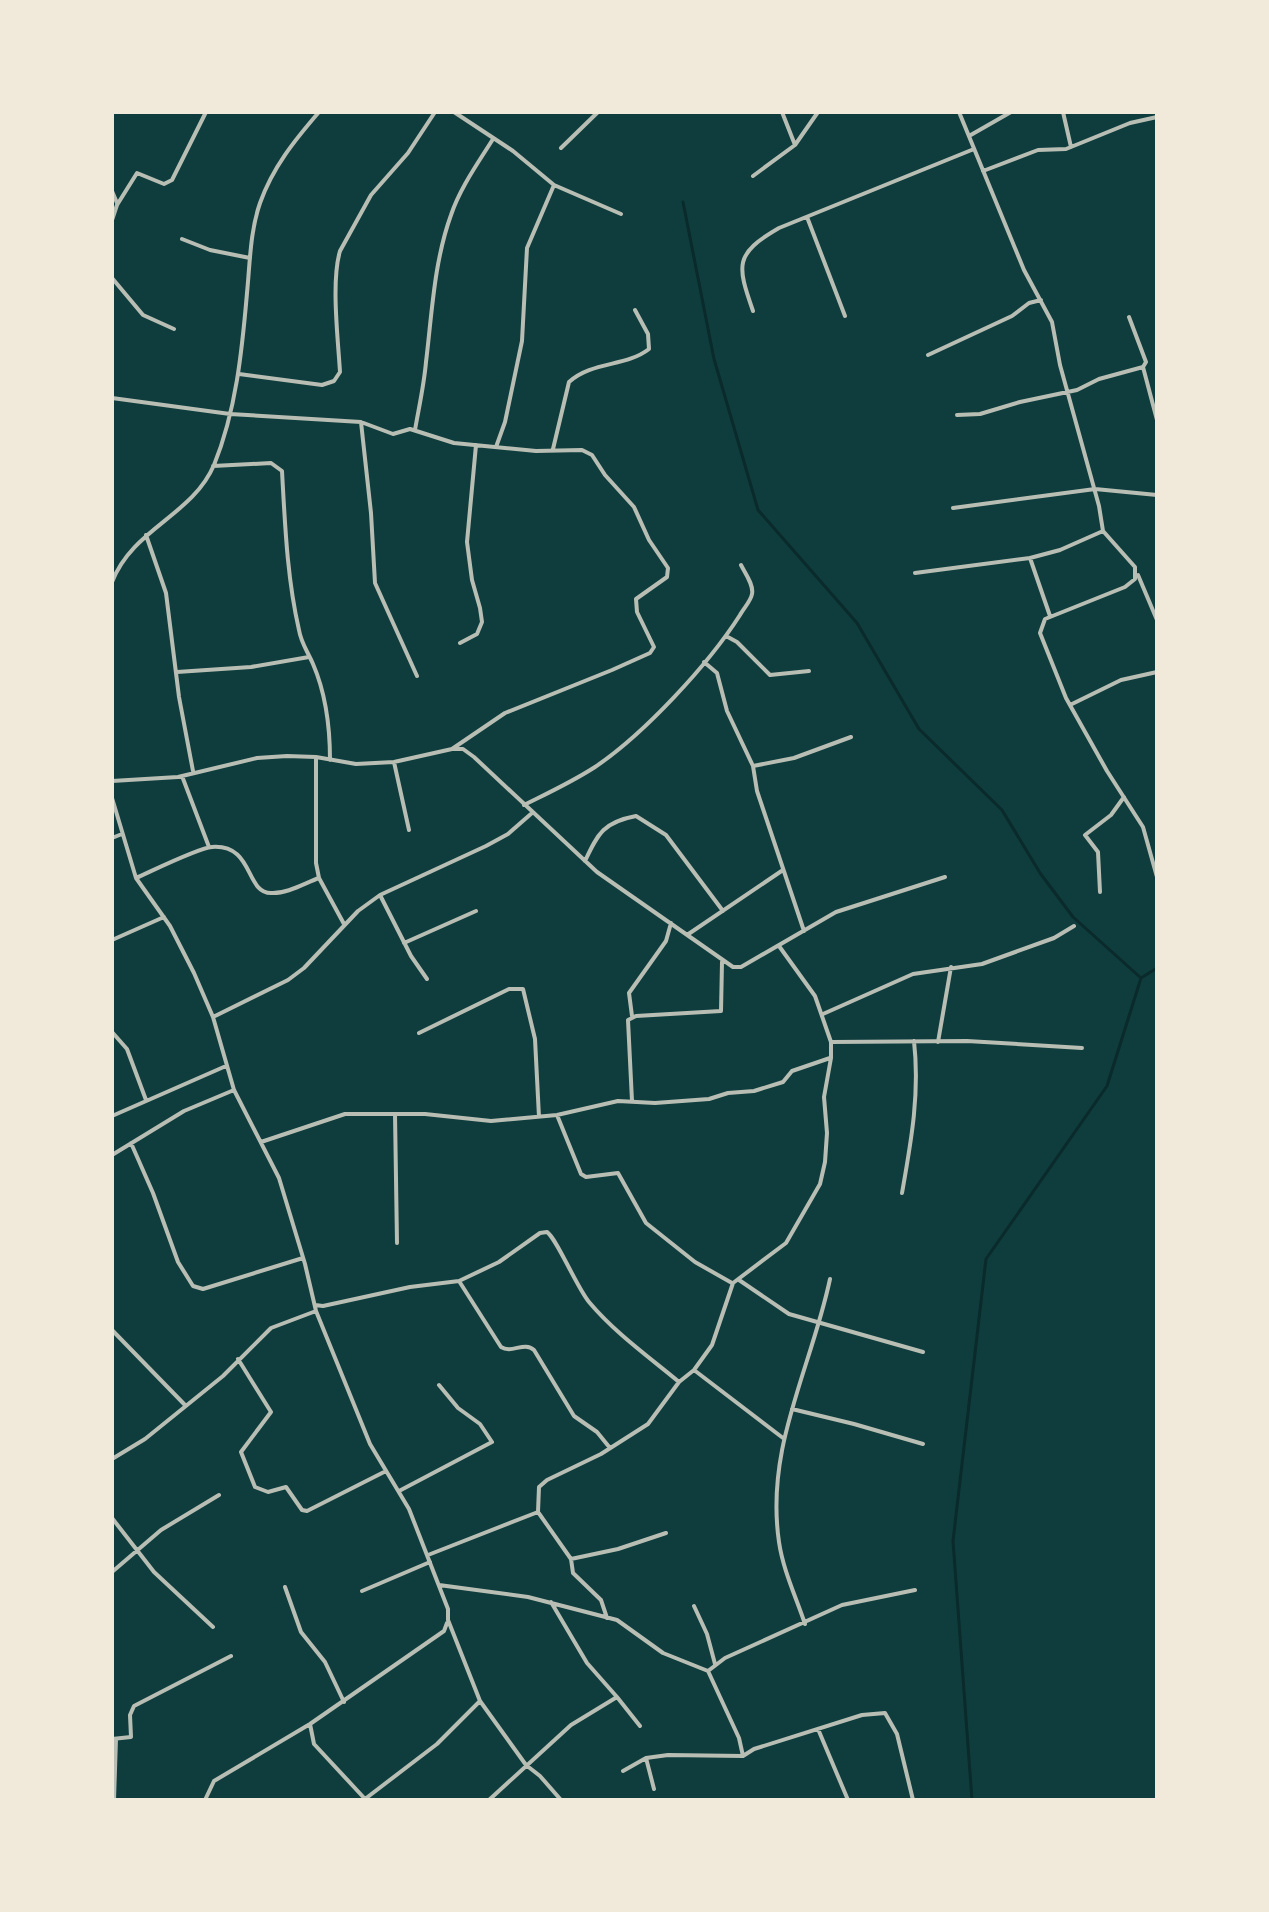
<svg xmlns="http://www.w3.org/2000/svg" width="1269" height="1912" font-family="Rubik,sans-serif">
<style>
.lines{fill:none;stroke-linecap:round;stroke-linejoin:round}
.stream{stroke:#0a2a2b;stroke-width:3}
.minor{stroke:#b8beb3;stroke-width:4}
</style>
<rect width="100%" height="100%" fill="#0f3d3e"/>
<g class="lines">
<path class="stream" d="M683,202L714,359L758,510L857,623L919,729L1002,810L1040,873L1073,917L1141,978
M972,1800L953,1541L986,1259L1107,1086L1141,978L1157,968"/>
<path class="minor" d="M454,112L513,151L554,185L621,214
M782,112L795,145
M959,112L1024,270L1052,322L1060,365L1099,506L1103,531L1135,567V579L1125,587L1045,619L1040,633L1066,698L1107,771L1143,827L1157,877
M1063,112L1071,147
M969,136L1011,112
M561,148L598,112
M983,171L1038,150L1066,149L1130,123L1157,117
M753,176L795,145L818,112
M112,191L117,203
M807,217L845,316
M112,220L117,205L137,173L164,184L172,180L206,112
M182,239L210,250L250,258
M112,278L143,315L174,329
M753,311C737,265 734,254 779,228L974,149
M928,355L1012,316L1029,303L1041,300
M1143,367L1157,420
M239,374L322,385L334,381L340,372C338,339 331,281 340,251L371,195L408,153L435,112
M112,398L230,414L361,422L393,434L410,429L454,443L536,451L582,450L592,455L605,475L634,507L649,540L668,568L667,577L636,599L637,612L654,647L650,653L612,670L505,713L452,749
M957,415L980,414L1020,402L1077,390L1099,379L1143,367L1146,362L1129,317
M361,422L371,513L375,583L417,676
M415,430C419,407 424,385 426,362C432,313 434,262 451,215C460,188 478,163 493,139
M496,447L505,422L522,341L527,248L554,185
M553,449L569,382C592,361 626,367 649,349L648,334L635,310
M213,466L271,463L282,471C285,524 287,578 299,630C301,643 308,652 313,664C326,694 330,728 330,760
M953,508L1095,489L1157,495
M146,535L166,593L179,697L193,771
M1030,558L1050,616
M915,573L1030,558L1060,550L1103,531
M1138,575L1157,620
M112,582C133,528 192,516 214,465C236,411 242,351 247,293C250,263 250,232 260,203C273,167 294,141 319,112
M726,636L737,642L770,675L809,671
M460,643L477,634L482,622L480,608L472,580L467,542L476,445
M704,662L717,673L727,711L753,766L757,791L804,931
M177,672L251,667L309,657
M1070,705L1121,680L1157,672
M316,757V863L319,878L344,924
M394,762L409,830
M753,766L794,758L851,737
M182,776L209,847
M112,781L178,777L257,758L287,756L316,757L356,764L394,762L452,749H463L474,757L597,872L733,967H741L836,912L945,877
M112,798L136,878L170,926L194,973L213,1017L234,1090L279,1178L305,1264L316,1311L271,1328L223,1376L145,1439L112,1459
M524,805C548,793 572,782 595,767C644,734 708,665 740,615C743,609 751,601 752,594C754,585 745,573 741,565
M112,838L122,834
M585,861C598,833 604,822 636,816L666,835L723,911
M136,878C152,871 198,848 212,847C254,844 245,893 271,893C287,894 305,883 319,878
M1100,892L1098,852L1085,835L1111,815L1124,797
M380,895L411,956L427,979
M687,935L783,870
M112,940L164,917
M404,943L476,911
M823,1014L913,974L982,964L1054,938L1074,926
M632,1016L629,993L666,941L671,923
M213,1017L288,980L304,968L358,911L380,895L486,846L508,834L532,813
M112,1032L127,1049L146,1100
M419,1033L509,989H523L535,1039L539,1117
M831,1042L967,1041L1082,1048
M938,1042L951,967
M632,1101L628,1020L636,1016L721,1011L722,962
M395,1114L397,1243
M557,1115L581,1174L586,1177L618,1173L646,1223L695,1262L732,1283
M112,1116L226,1066
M261,1142L345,1114H425L491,1121L557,1115L618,1101L655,1103L709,1099L728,1093L754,1091L783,1082L792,1071L830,1058
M131,1143L153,1193L178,1262L193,1286L203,1289L303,1258
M112,1155L184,1111L234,1090
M902,1193C911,1142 920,1094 914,1041
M739,1280L789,1314L923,1352
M459,1281L501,1347C512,1354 524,1341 534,1350L574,1416L597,1432L610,1448
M315,1305L323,1306L410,1287L459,1281L499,1262L540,1233L547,1232C557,1239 576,1286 589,1302C615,1333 649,1357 679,1382
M316,1311L370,1444L409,1509L448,1609V1620L480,1701L526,1765L540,1776L561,1800
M112,1330L185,1405
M238,1359L271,1412L241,1452L255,1487L268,1492L286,1487L302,1510L307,1511L386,1471
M694,1370L783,1438
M792,1409L854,1424L923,1444
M399,1491L492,1442L480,1424L458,1408L439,1385
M112,1518L154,1572L213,1627
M666,1533L618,1549L571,1559L538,1512L539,1487L547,1480L601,1454L648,1424L679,1382L694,1370L712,1345L733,1283L786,1243L820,1184L825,1162L827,1133L824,1097L831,1058V1042L815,996L779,946
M428,1555L538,1512
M571,1559L573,1573L601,1600L607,1618
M112,1572L161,1530L219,1495
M439,1585L528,1597L617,1620L663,1653L708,1671L739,1738L743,1756L754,1749L862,1715L885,1713L897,1734L913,1800
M285,1587L301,1632L325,1662L344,1702
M362,1591L430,1562
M694,1606L707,1634L715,1664
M805,1624C796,1597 783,1570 779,1542C765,1447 811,1369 830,1279
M708,1671L725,1658L842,1605L915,1590
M617,1697L640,1726
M310,1724L314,1744L366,1800
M818,1729L848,1800
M112,1739L131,1737L130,1715L134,1706L231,1656
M646,1758L654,1789
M623,1771L646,1758L668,1755L743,1756
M365,1799L437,1744L480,1701
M114,1800L116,1739
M205,1800L214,1781L310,1724L444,1631L447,1623
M489,1800L571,1725L617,1697L587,1663L551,1602"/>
</g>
<rect width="1269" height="1912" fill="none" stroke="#f1e9da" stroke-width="228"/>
</svg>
